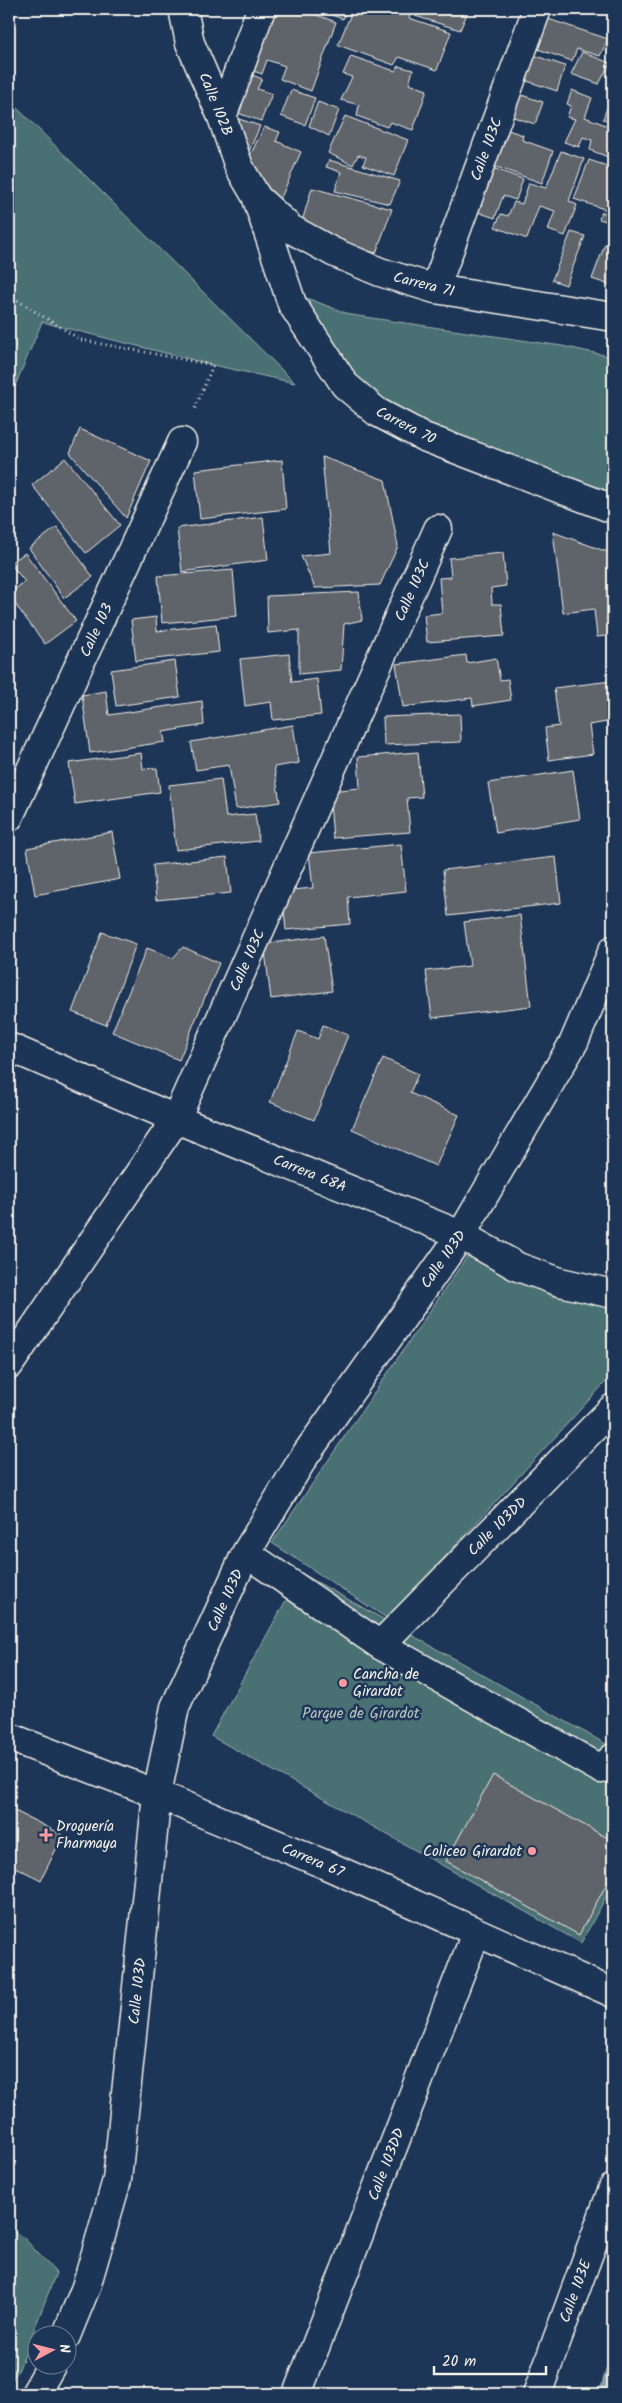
<svg xmlns="http://www.w3.org/2000/svg" width="622" height="2403" font-family="Kalam,sans-serif">
<style>
.green{fill:#496f73;stroke:#9eb0ae}
.lines{fill:none;stroke-linecap:round;stroke-linejoin:round}
.stream{stroke:#8aa2ae;stroke-width:11}
.building{fill:#5e646a;stroke:#f4f1e8}
.minor-casing{stroke:#f4f1e8;stroke-width:31}
.tertiary-casing{stroke:#f4f1e8;stroke-width:31}
.path{stroke:#f4f1e8;stroke-width:3;stroke-dasharray:1 4;stroke-linecap:butt}
.minor{stroke:#1d3557;stroke-width:28}
.tertiary{stroke:#1d3557;stroke-width:28}
.poi-dot{fill:#ff9aa2;stroke:#1d3557;stroke-width:2}
.labels{text-anchor:middle;stroke-width:5;stroke-linejoin:round;paint-order:stroke}
.street-label{font-size:15px;fill:#f4f1e8;stroke:#1d3557}
.poi-label{font-size:15px;fill:#f4f1e8;stroke:#1d3557;text-anchor:start}
.park-label{font-size:15px;fill:#b8c4bf;stroke:#1d3557}
</style>
<rect width="100%" height="100%" fill="#1d3557"/>
<filter id="ink" filterUnits="userSpaceOnUse"><feTurbulence type="fractalNoise" baseFrequency=".02" numOctaves="2"/><feDisplacementMap in="SourceGraphic" scale="10" xChannelSelector="R" yChannelSelector="G"/><feConvolveMatrix kernelMatrix="1 2 1 2 8 2 1 2 1" color-interpolation-filters="sRGB"/></filter>
<g filter="url(#ink)">
<path class="green" d="M9,100L295,383L213,365L42,322L9,400Z
M296,294L351,315L562,346L613,357V502L383,406L345,373Z
M468,1255L552,1296L613,1304V1374L388,1619L272,1543Z
M301,1573L613,1748V1884L581,1943L211,1736Z
M9,2229L23,2237L56,2273L19,2369L9,2384Z"/>
<g class="lines">
<path class="stream" d="M604,2394L613,2364"/>
</g>
<path class="building" d="M263,9H300L336,22L311,91L280,79L285,66L267,60L262,74L242,67Z
M314,9H347L343,19Z
M353,9H413L409,18L451,32L437,70L399,57L394,65L338,45Z
M418,9H469L460,30L415,16Z
M542,17L608,39L600,56L577,49L572,61L529,46Z
M582,52L610,63L599,84L571,74Z
M527,53L565,66L557,91L518,78Z
M351,56L395,71L398,66L413,70L409,84L427,90L413,130L390,122L387,127L357,116L359,105L341,100L352,77L343,74Z
M243,71L262,79L257,89L272,94L261,121L229,110Z
M291,90L315,98L305,125L281,116Z
M572,90L592,98L585,117L613,128V141L608,157L590,150L592,140L583,137L579,147L564,142L575,119L567,117L571,106L567,104Z
M613,91V122L603,119Z
M512,92L543,102L535,124L504,114Z
M318,102L339,110L329,136L309,126Z
M230,116L260,126L244,163Z
M345,116L408,140L394,176L363,165L366,157L358,155L353,165L328,153Z
M264,127L280,132L276,141L301,152L276,209L244,168Z
M499,127L523,135L522,140L553,151L542,183L485,163Z
M561,151L584,159L569,201L577,205L565,236L548,230L555,211L539,206L527,239L495,227L501,214L508,216L514,202L522,204L529,183L546,188Z
M329,160L400,181L390,204L335,191L341,172L326,167Z
M589,160L613,168V212L574,199Z
M484,165L523,179L516,200L503,196L495,218L469,209Z
M312,188L392,209L376,253L319,238L300,228Z
M602,212L613,215V223L599,219Z
M571,232L585,236L566,285L552,280Z
M605,244L613,246V286L592,279Z
M80,429L151,461L126,518L70,453Z
M322,457L385,480L398,546L380,585L315,588L301,556L331,553Z
M65,458L120,525L86,553L32,485Z
M282,460L286,509L200,519L195,470Z
M263,517L268,560L182,572L177,528Z
M57,527L93,577L64,598L29,548Z
M553,532L613,554V635L597,637L594,609L563,613Z
M25,553L76,621L45,644L9,596V593L25,582L10,563Z
M503,553L506,586L491,588L492,604H501L504,636L427,642L424,615L442,613L439,578L451,577L449,558Z
M233,570L237,616L162,623L158,576Z
M359,592L362,620L344,624L341,670L299,674V630L268,633L267,596Z
M156,617L157,631L216,624L219,652L136,661L131,620Z
M289,654L292,682L317,679L321,715L273,720L271,702L245,706L240,659Z
M466,655L467,663L496,658L500,680L508,679L511,700L473,706L472,698L403,707L396,664Z
M175,661L180,697L116,706L111,670Z
M611,681L613,721L589,725L593,754L549,760L545,728L559,726L554,688Z
M106,691L109,715L202,701L204,725L163,732L165,742L90,753L82,695Z
M460,714L461,742L384,745L383,717Z
M293,725L299,763L274,767L280,802L236,809L229,765L196,770L191,742Z
M418,752L422,797L407,798L410,832L333,838L329,791L360,788L358,757Z
M141,753L143,769L157,768L160,792L75,804L69,763Z
M573,770L580,819L496,833L488,783Z
M221,779L226,817L255,814L259,841L176,850L169,785Z
M112,832L120,879L35,895L27,848Z
M401,844L406,891L348,897L350,924L286,930L282,891L313,888L309,853Z
M227,857L231,893L156,900L153,865Z
M556,857L561,903L448,916L443,870Z
M520,915L531,1006L432,1018L426,971L470,966L464,922Z
M102,932L136,944L106,1025L72,1012Z
M324,936L332,991L271,999L264,944Z
M183,947L219,963L179,1060L112,1032L147,948L173,958Z
M612,1016H613V1064L608,1059Z
M323,1025L348,1035L314,1120L270,1102L298,1031L318,1039Z
M383,1058L418,1074L410,1093L459,1115L436,1166L352,1129Z
M493,1775L613,1841V1872L579,1935L446,1861Z
M9,1808L63,1835L41,1880L9,1864Z"/>
<g class="lines">
<defs>
<path id="minor" d="M183,9L190,43L222,117L239,167L256,196L292,304L345,385L377,412L424,437L613,509
M222,117L261,9
M257,198L291,229L333,252L380,272L435,289L613,317
M435,289L537,9
M9,817L182,442
M9,1047L176,1119L461,1235L518,1267L560,1282L613,1294
M9,1365L176,1119L438,529
M246,1553L380,1645L601,1769L613,1758
M380,1645L613,1408
M9,1737L157,1794L324,1864L613,1993
M157,1794L175,1707L246,1553L304,1457L461,1235L574,1042L613,950
M297,2394L476,1933
M537,2394L613,2188"/>
<path id="tertiary" d="M66,2336L86,2287L117,2180L157,1794
M35,2394L51,2366"/>
</defs>
<use href="#minor" class="minor-casing"/>
<use href="#tertiary" class="tertiary-casing"/>
<path class="path" d="M9,295L81,340L213,365L194,411"/>
<use href="#minor" class="minor"/>
<use href="#tertiary" class="tertiary"/>
</g>
</g>
<g class="poi-dot">
<circle cx="343" cy="1683" r="5"/>
<path d="M43.5 1827.5h5v5h5v5h-5v5h-5v-5h-5v-5h5z"/>
<circle cx="532" cy="1851" r="5"/>
</g>
<g class="labels">
<g class="street-label">
<text transform="translate(216 104) rotate(68)" y="5">Calle 102B</text>
<text transform="translate(486 149) rotate(-70)" y="5">Calle 103C</text>
<text transform="translate(424 284) rotate(14)" y="5">Carrera 71</text>
<text transform="translate(406 425) rotate(27)" y="5">Carrera 70</text>
<text transform="translate(412 590) rotate(-66)" y="5">Calle 103C</text>
<text transform="translate(96 630) rotate(-65)" y="5">Calle 103</text>
<text transform="translate(247 960) rotate(-66)" y="5">Calle 103C</text>
<text transform="translate(310 1173) rotate(22)" y="5">Carrera 68A</text>
<text transform="translate(443 1259) rotate(-55)" y="5">Calle 103D</text>
<text transform="translate(497 1526) rotate(-45)" y="5">Calle 103DD</text>
<text transform="translate(225 1600) rotate(-66)" y="5">Calle 103D</text>
<text transform="translate(313 1860) rotate(23)" y="5">Carrera 67</text>
<text transform="translate(137 1991) rotate(-84)" y="5">Calle 103D</text>
<text transform="translate(386 2164) rotate(-69)" y="5">Calle 103DD</text>
<text transform="translate(575 2291) rotate(-70)" y="5">Calle 103E</text>
</g>
<g class="poi-label">
<text x="353" y="1679">Cancha de<tspan x="353" dy="17">Girardot</tspan></text>
<text x="56" y="1831">Droguería<tspan x="56" dy="17">Fharmaya</tspan></text>
<text x="522" y="1856" text-anchor="end">Coliceo Girardot</text>
</g>
<g class="park-label">
<text x="361" y="1718">Parque de Girardot</text>
</g>
</g>
<rect width="622" height="2403" fill="none" stroke="#1d3557" stroke-width="30"/>
<rect x="15" y="15" width="592" height="2373" fill="none" stroke="#f4f1e8" stroke-width="2" filter="url(#ink)"/>
<g transform="translate(52 2350) rotate(83)"><circle r="24" fill="#1d3557" stroke="#738091"/>
<path d="M0-4L9 19L0 12L-9 19Z" fill="#ff9aa2"/>
<text y="-8" font-size="14" font-weight="bold" text-anchor="middle" fill="#f4f1e8">N</text>
</g>
<path d="M434 2366v8h112v-8" fill="none" stroke="#f4f1e8" stroke-width="2.5"/>
<text x="442" y="2366" font-size="15" fill="#f4f1e8" stroke="#1d3557" stroke-width="4" paint-order="stroke">20 m</text>
</svg>
